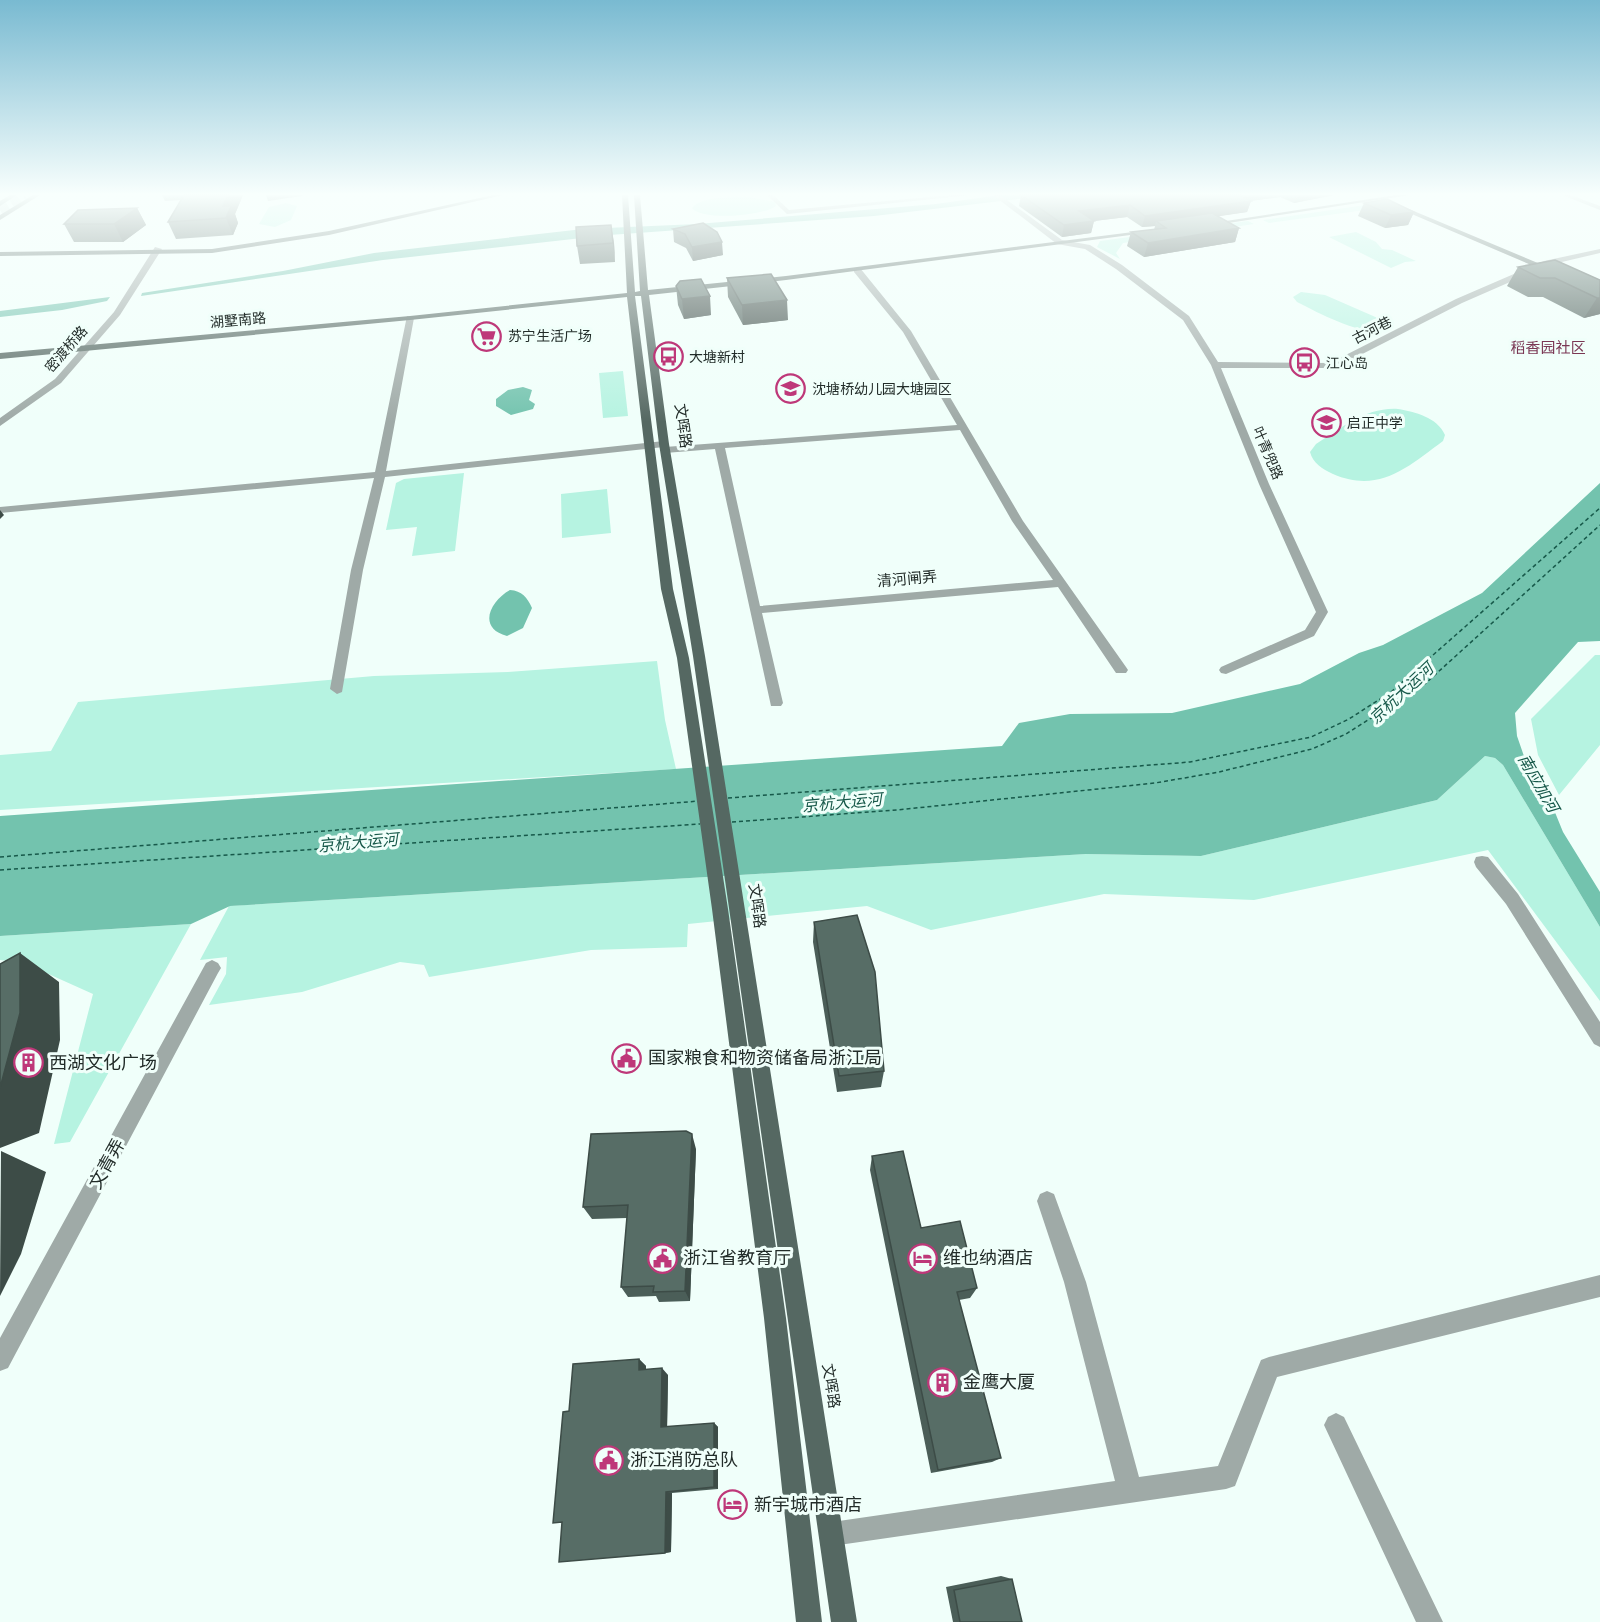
<svg xmlns="http://www.w3.org/2000/svg" width="1600" height="1622" font-family="Overpass,'Noto Sans SC',sans-serif">
<style>
.green{fill:#b6f3e1}
.water{fill:#73c3ae}
.lines{fill:none;stroke-linecap:round;stroke-linejoin:round}
.ferry{stroke:#17594a;stroke-width:1.5;stroke-dasharray:4 3;stroke-linecap:butt}
.highway-tunnel{stroke:#c7d5d0;stroke-width:9;stroke-dasharray:9 4.5;stroke-linecap:butt}
.minor{fill:#9faaa7;fill-rule:evenodd}
.major{fill:#556862;fill-rule:evenodd}
.wall{fill:#4b5e58}
.shaded-wall{fill:#3d4c47}
.building{fill:#576d66;stroke:#3d4c47;stroke-width:1.5}
.labels{text-anchor:middle;stroke-width:6;stroke-linejoin:round;paint-order:stroke}
.far-street-label{font-size:14px;fill:#222c29;stroke:#f0fffa}
.far-poi-label{font-size:14px;fill:#222c29;stroke:#f0fffa;text-anchor:start}
.far-quarter-label{font-size:15px;fill:#7a3754;stroke:#f0fffa}
.street-label{font-size:15px;fill:#222c29;stroke:#f0fffa}
.water-label{font-size:16px;font-style:italic;fill:#17594a;stroke:#f0fffa}
.near-poi-label{font-size:18px;fill:#222c29;stroke:#f0fffa;text-anchor:start}
.near-street-label{font-size:18px;fill:#222c29;stroke:#f0fffa}
</style>
<rect width="100%" height="100%" fill="#f0fffa"/>
<path class="green" d="M749,197L775,202L776,206C763,216 702,221 692,208C702,195 733,198 749,197Z
M286,203L297,206L291,220L275,227L259,224L269,207Z
M1379,203L1388,207L1269,223L1263,220Z
M1248,221L1254,224L1123,243L1116,253L1120,259L1097,247L1100,241Z
M1356,232L1376,242L1382,249L1392,250L1416,261L1405,262L1391,268L1329,237Z
M1301,292L1325,295L1380,319L1386,327C1369,341 1315,311 1297,302L1293,297Z
M623,371L628,416L603,418L599,373Z
M1398,409C1415,412 1437,417 1445,435L1443,441C1408,467 1379,494 1333,474C1322,469 1313,463 1310,452L1316,444C1342,428 1366,407 1398,409Z
M464,473L455,551L412,556L417,527L386,530L396,483L404,479Z
M607,489L611,533L562,538L561,494Z
M1595,655H1600V745L1559,795L1538,755L1531,719Z
M657,661L665,720L676,769L0,810V755L51,751L78,702L374,676L508,672Z
M1485,756L1495,758L1503,765L1600,927V1001L1488,850L1254,900L1104,894L931,930L867,906L688,924L687,947L591,950L429,977L424,965L400,962L302,992L209,1005L226,974L227,957L200,960L229,906L1086,854L1201,856L1437,800Z
M191,924L70,1142L54,1144L93,994L24,963L0,960V936Z"/>
<path class="water" d="M1000,195H1051L874,216L609,235L383,260L141,296L142,293L283,271L374,253L583,229L697,224L936,204Z
M110,297L107,301L62,310L0,317V311Z
M523,387L532,390L529,400L535,404L533,409L511,415L496,406V399L508,390Z
M1600,483V641L1578,642L1515,713L1517,736L1526,762L1552,805L1563,832L1600,892V927L1503,765L1495,758L1485,756L1437,800L1201,856L1086,854L230,906L191,924L0,936V816L1002,746L1019,723L1070,714L1172,713L1300,684L1359,653L1383,645L1482,593Z
M510,590C522,591 527,597 532,608L523,628L507,636C477,628 490,601 510,590Z"/>
<g class="lines">
<path class="ferry" d="M728,798L1190,762L1311,737L1349,719L1391,692L1600,508
M732,822L897,810L1155,783L1219,772L1312,749L1346,734L1426,683L1600,525
M0,857L699,801
M0,870L700,824"/>
<path class="highway-tunnel" d="M0,210L25,195"/>
<path class="minor" d="M767,195H773L789,210L951,195H971L787,214Z
M993,195H1000L1062,240L1090,245L1122,265L1189,316L1218,362L1330,363L1456,299L1544,261L1600,249V253L1549,265L1462,303L1335,368H1221L1269,484L1328,612L1314,636L1226,674L1221,673L1219,670L1221,667L1305,630L1316,612L1259,484L1211,365L1183,320L1116,269L1085,249L1057,244Z
M1562,195H1570L1600,206V210Z
M155,247L162,249L120,315L61,383L0,426V418L55,379L114,312Z
M854,268H860L911,331L1023,521L1126,667L1128,670L1126,673H1116L1058,587L762,613L783,703L781,706H771L715,449L665,453L660,450L665,447L957,425L903,332L854,272ZM960,430L1012,521L1053,580L760,606L725,448Z
M407,316L414,318L386,471L664,441L669,444L664,447L385,477L363,570L342,692L337,694L330,689L351,570L374,478L0,513V507L375,472Z
M1482,856L1488,857L1518,894L1600,1022V1047L1594,1044L1506,904L1476,867L1474,862L1476,857Z
M212,960L218,963L221,968L218,973L8,1368L0,1371V1338L206,963Z
M1047,1191L1054,1194L1086,1282L1139,1477L1218,1466L1261,1360L1269,1357L1600,1275V1297L1277,1377L1235,1486L1226,1489L832,1546L823,1543L820,1534L823,1525L832,1522L1115,1481L1064,1282L1037,1201L1040,1194Z
M1336,1413L1344,1417L1443,1622H1416L1324,1425L1328,1417Z"/>
<path class="major" d="M10,195H17L0,206V201Z
M33,195H40L0,220V215Z
M493,195H503L329,235L212,253L0,256V252L212,249L329,231Z
M622,195H628L635,292L640,291L634,195H640L648,290L786,276L1149,230L1153,232L786,280L649,295L669,444L705,656L857,1622H831L693,656L659,444L641,296H635L673,589L689,658L728,909L786,1318L822,1622H796L764,1318L712,909L677,658L661,589L627,297L410,320L0,359V353L410,316L627,293Z
M1396,195H1410L1209,226L1206,224Z
M1393,204H1397L1557,271L1550,273L1393,206Z"/>
</g>
<path class="wall" d="M162,195H243L235,214L238,223L233,235L176,239L168,222L181,200L165,201Z
M1021,195H1334L1294,203L1280,197L1251,201L1247,212L1218,216L1239,228L1235,242L1144,257L1127,246L1131,232L1154,230L1155,226L1142,227L1127,217L1094,221L1091,233L1062,237L1019,206Z
M1364,203L1414,212L1408,225L1385,228L1358,216Z
M137,208L146,225L123,242H74L64,224Z
M703,223L723,255L693,261L686,248L674,242L673,229Z
M614,243L615,262L580,264L577,246Z
M1518,267L1600,280V314L1584,318L1543,297H1528L1507,286Z
M727,278L788,320L743,325L728,297Z
M676,286L711,315L684,319L678,305Z
M814,922L884,1071L881,1087L837,1092L813,942Z
M696,1149L690,1301L659,1302L656,1296L628,1297L621,1287L627,1218L592,1219L583,1207Z
M872,1156L921,1228L977,1288L970,1298L959,1300L1001,1458L992,1462L931,1473L870,1170Z
M639,1359L646,1366V1369L668,1375L667,1427L714,1423L718,1427V1489L672,1493L671,1552L665,1553L562,1523H553L569,1411Z
M1001,1576L1012,1579L1022,1622H953L946,1587Z"/>
<path class="shaded-wall" d="M228,195H243L235,214L238,223L233,235L226,218L223,206Z
M266,195H303L302,196L268,201Z
M1234,195H1281L1280,197L1231,203Z
M1298,195H1334L1294,203Z
M1251,201L1247,212L1161,225L1156,221L1155,226L1142,227L1145,216Z
M1130,205L1127,217L1077,223L1079,211Z
M137,208L146,225L123,242L114,224Z
M1414,212L1408,225L1385,228L1391,215Z
M1094,221L1091,233L1062,237L1064,225Z
M611,225L614,243L615,262L613,243Z
M1239,228L1235,242L1144,257L1148,243Z
M722,242L723,255L693,261L692,247Z
M710,296L711,315L684,319L682,299Z
M1597,298H1600V314L1584,318Z
M787,300L788,320L743,325L742,305Z
M0,510L4,515L0,519Z
M20,953L59,982L60,1040L39,1133L0,1148V1088Z
M692,1134L696,1149L690,1301L685,1291Z
M1,1151L46,1172L21,1254L0,1296Z
M639,1359L646,1366V1377L639,1370Z
M662,1368L668,1375L667,1432L661,1427Z
M714,1423L718,1427V1489L714,1487Z
M666,1492L672,1493L671,1552L665,1553Z"/>
<path class="building" d="M184,195H228L223,206H231L226,218L168,222Z
M1021,195H1240L1251,201L1145,216L1130,205L1079,211L1094,221L1064,225Z
M1387,199L1414,212L1391,215L1364,203Z
M137,208L114,224H64L78,210Z
M1212,213L1239,228L1148,243L1131,232L1166,228L1156,221Z
M703,223L717,232L722,242L692,247L685,234L673,229Z
M611,225L613,243L577,246L576,227Z
M1555,260L1600,280V298H1597L1555,278H1540L1518,267Z
M771,274L787,300L742,305L727,278Z
M701,279L710,296L682,299L676,286L680,281Z
M857,915L875,972L884,1071L839,1076L814,922Z
M20,953V1013L0,1088V964Z
M686,1131L692,1134L685,1291L653,1292L654,1286L621,1287L628,1205L583,1207L591,1134Z
M903,1151L921,1228L960,1221L977,1288L957,1292L1001,1458L938,1470L872,1156Z
M639,1359V1370L662,1368L661,1427L714,1423V1487L666,1492L665,1553L559,1562L562,1522L553,1523L563,1412L569,1411L573,1364Z
M1012,1579L1022,1622H960L954,1590Z"/>
<linearGradient id="sky" x2="0" y2="1"><stop stop-color="#79bad1"/><stop offset="0.46" stop-color="#f8fffd"/><stop offset="1" stop-color="#f8fffd" stop-opacity="0"/></linearGradient>
<rect width="1600" height="422" fill="url(#sky)"/>
<defs>
<symbol id="supermarket-ring" viewBox="-11 -11 22 22"><circle r="9.5" fill="#f0fffa" stroke="#be3879" stroke-width="1.5"/><path d="M-6-5.5h2.5l.6 2H6L4.5 2H-2.5L-4.4-4H-6ZM-1.5 3.2a1.3 1.3 0 1 0 .1 0ZM3 3.2a1.3 1.3 0 1 0 .1 0Z" fill="#be3879"/></symbol>
<symbol id="bus-ring" viewBox="-11 -11 22 22"><circle r="9.5" fill="#f0fffa" stroke="#be3879" stroke-width="1.5"/><path d="M-5-6H5V4H4V6H2V4H-2V6H-4V4H-5ZM-3.5-4V0h7V-4ZM-3.5 1.2v1.5H-2V1.2ZM2 1.2v1.5H3.5V1.2Z" fill="#be3879"/></symbol>
<symbol id="school-ring" viewBox="-11 -11 22 22"><circle r="9.5" fill="#f0fffa" stroke="#be3879" stroke-width="1.5"/><path d="M0-5L7-2L0 1L-7-2ZM-4 1L0 2.5L4 1V4Q0 6-4 4Z" fill="#be3879"/></symbol>
<symbol id="civic-ring" viewBox="-11 -11 22 22"><circle r="9.5" fill="#f0fffa" stroke="#be3879" stroke-width="1.5"/><path d="M-.6-6.5H3V-4.5H.6V-3L4-1V1h2V6H-6V1h2V-1L-.6-3ZM-1.2 2.5V6h2.4V2.5Z" fill="#be3879"/></symbol>
<symbol id="building-ring" viewBox="-11 -11 22 22"><circle r="9.5" fill="#f0fffa" stroke="#be3879" stroke-width="1.5"/><path d="M-4-6H4V6H1V3H-1V6H-4ZM-2.5-4.3h1.7v1.8h-1.7ZM.8-4.3h1.7v1.8H.8ZM-2.5-1h1.7V.8h-1.7ZM.8-1h1.7V.8H.8Z" fill="#be3879"/></symbol>
<symbol id="hotel-ring" viewBox="-11 -11 22 22"><circle r="9.5" fill="#f0fffa" stroke="#be3879" stroke-width="1.5"/><path d="M-6-4.5h1.5V1H6V5H4.5V3h-9V5H-6ZM-4 0a1.8 1.8 0 1 1 3.6 0ZM.5 0V-2.5h3Q6-2.5 6 0Z" fill="#be3879"/></symbol>
</defs>
<g fill-rule="evenodd">
<use href="#supermarket-ring" x="470" y="320" width="33" height="33"/>
<use href="#bus-ring" x="652" y="340" width="33" height="33"/>
<use href="#bus-ring" x="1288" y="346" width="33" height="33"/>
<use href="#school-ring" x="774" y="372" width="33" height="33"/>
<use href="#school-ring" x="1310" y="406" width="33" height="33"/>
<use href="#civic-ring" x="610" y="1042" width="33" height="33"/>
<use href="#building-ring" x="12" y="1046" width="33" height="33"/>
<use href="#civic-ring" x="646" y="1242" width="33" height="33"/>
<use href="#hotel-ring" x="906" y="1242" width="33" height="33"/>
<use href="#building-ring" x="926" y="1366" width="33" height="33"/>
<use href="#civic-ring" x="592" y="1444" width="33" height="33"/>
<use href="#hotel-ring" x="716" y="1488" width="33" height="33"/>
</g>
<g class="labels">
<g class="far-street-label">
<text transform="translate(238 320) rotate(-5)" y="5">湖墅南路</text>
<text transform="translate(1372 330) rotate(-27)" y="5">古河巷</text>
<text transform="translate(66 349) rotate(-49)" y="5">密渡桥路</text>
<text transform="translate(1268 453) rotate(67)" y="5">叶青兜路</text>
</g>
<g class="far-poi-label">
<text x="508" y="341">苏宁生活广场</text>
<text x="689" y="362">大塘新村</text>
<text x="1326" y="368">江心岛</text>
<text x="812" y="394">沈塘桥幼儿园大塘园区</text>
<text x="1347" y="428">启正中学</text>
</g>
<g class="far-quarter-label">
<text x="1548" y="353">稻香园社区</text>
</g>
<g class="street-label">
<text transform="translate(683 426) rotate(82)" y="5">文晖路</text>
<text transform="translate(907 579) rotate(-5)" y="5">清河闸弄</text>
<text transform="translate(757 906) rotate(82)" y="5">文晖路</text>
<text transform="translate(831 1386) rotate(81)" y="5">文晖路</text>
</g>
<g class="water-label">
<text transform="translate(1401 693) rotate(-43)" y="6">京杭大运河</text>
<text transform="translate(1539 783) rotate(60)" y="6">南应加河</text>
<text transform="translate(842 802) rotate(-5)" y="6">京杭大运河</text>
<text transform="translate(358 842) rotate(-5)" y="6">京杭大运河</text>
</g>
<g class="near-poi-label">
<text x="648" y="1064">国家粮食和物资储备局浙江局</text>
<text x="49" y="1069">西湖文化广场</text>
<text x="683" y="1264">浙江省教育厅</text>
<text x="943" y="1264">维也纳酒店</text>
<text x="963" y="1388">金鹰大厦</text>
<text x="630" y="1466">浙江消防总队</text>
<text x="754" y="1511">新宇城市酒店</text>
</g>
<g class="near-street-label">
<text transform="translate(107 1164) rotate(-61)" y="6">文青弄</text>
</g>
</g>
</svg>
